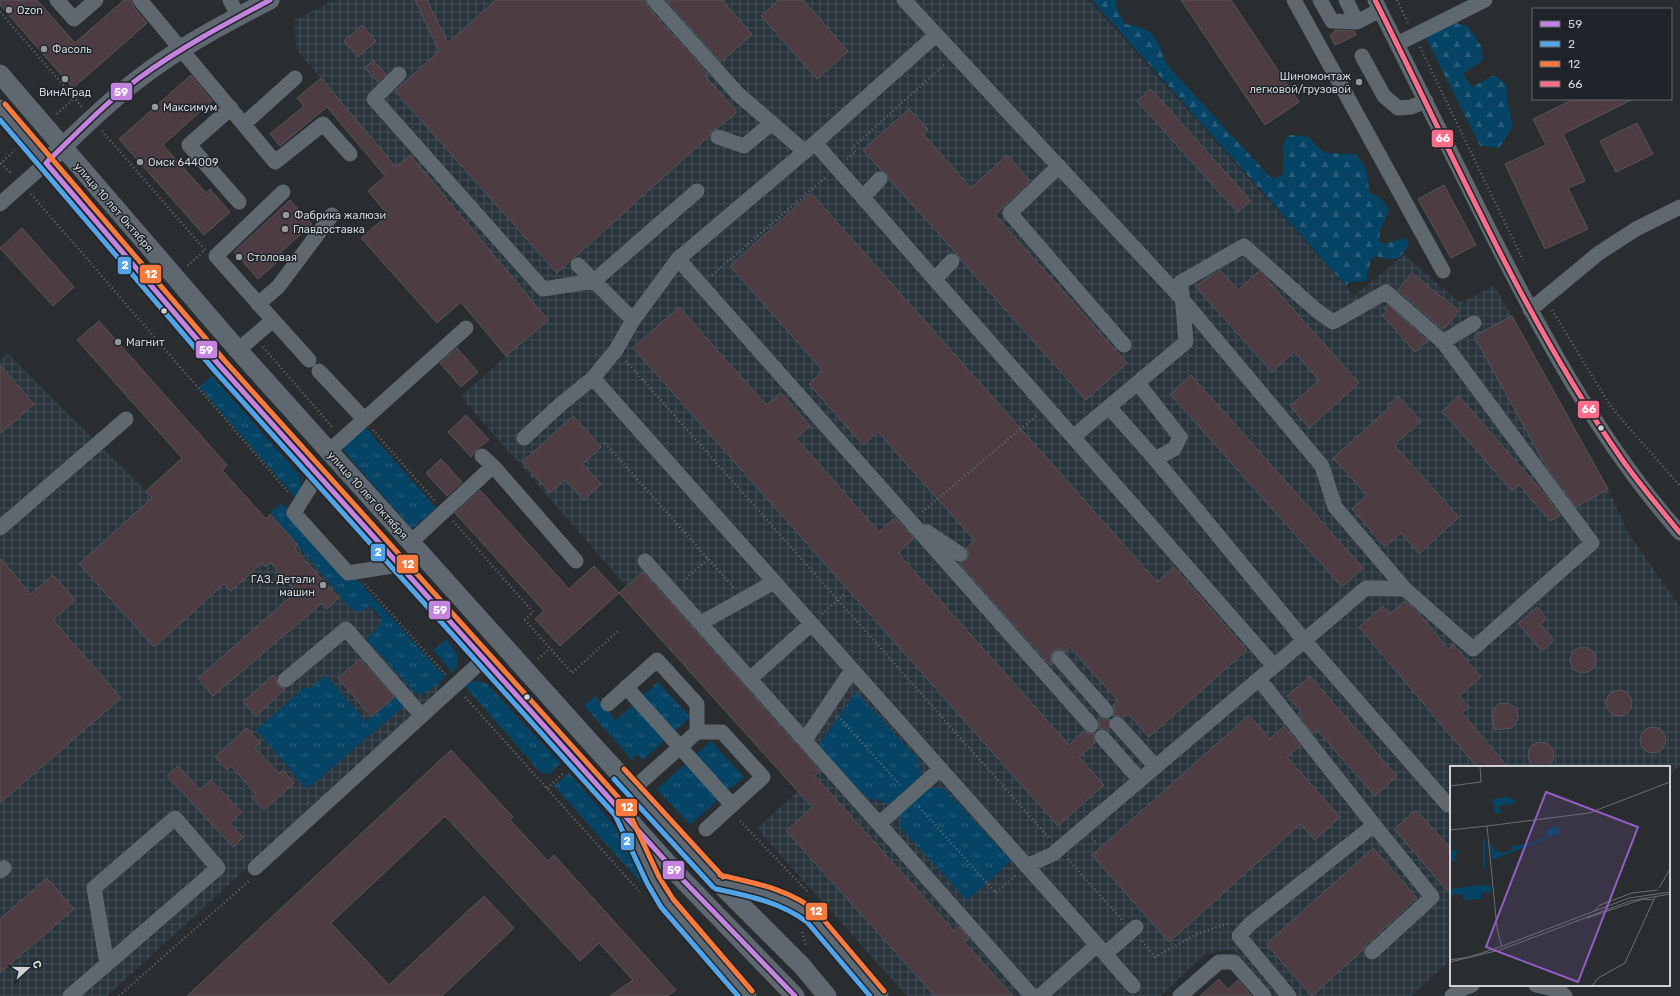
<svg xmlns="http://www.w3.org/2000/svg" width="1680" height="996" font-family="Rubik,sans-serif">
<style>
.industrial{fill:url(#industrial-grid)}
.grass{fill:url(#grass-tufts)}
.forest{fill:url(#forest-firs)}
.building{fill:#4d3d43;stroke:#555657}
.lines{fill:none;stroke-linecap:round;stroke-linejoin:round}
.path{stroke:#636a70;stroke-width:2.5;stroke-dasharray:1 3;stroke-linecap:butt}
.minor{stroke:#5e686e;stroke-width:15}
.major{stroke:#5f6870;stroke-width:19}
.bus-1-casing{stroke:#1e2429;stroke-width:8}
.bus-2-casing{stroke:#1e2429;stroke-width:8}
.bus-3-casing{stroke:#1e2429;stroke-width:8}
.bus-4-casing{stroke:#1e2429;stroke-width:8}
.bus-1{stroke:#c483df;stroke-width:5}
.bus-2{stroke:#53a3e8;stroke-width:5}
.bus-3{stroke:#f6793e;stroke-width:5}
.bus-4{stroke:#fb6d88;stroke-width:5}
.poi-dot{fill:#95989b;stroke:#1e2429;stroke-width:1.5}
.bus-dot{fill:#ced2d5;stroke:#1e2429;stroke-width:1.5}
.labels{text-anchor:middle;stroke-width:3;stroke-linejoin:round;paint-order:stroke}
.poi-label{font-size:11px;fill:#ced2d5;stroke:#1e2429;text-anchor:start}
.street-label{font-size:11px;fill:#ced2d5;stroke:#1e2429}
.inset-road{fill:none;stroke:#6c6f72;stroke-width:1}
.view{fill:#945ec6;fill-opacity:0.15;stroke:#945ec6;stroke-width:2}
.inset-edge{fill:none;stroke:#ced2d5;stroke-width:2}
.line-badge{stroke:#1e2429;stroke-width:1.5}
.badge-label{font-size:11px;text-anchor:middle;font-weight:bold;fill:#fff}
</style>
<defs>
<pattern id="industrial-grid" width="8" height="8" patternUnits="userSpaceOnUse"><rect width="8" height="8" fill="#29343c"/><path d="M0 4h8M4 0v8" fill="none" stroke="#475057"/></pattern>
<pattern id="grass-tufts" width="24" height="20" patternUnits="userSpaceOnUse"><rect width="24" height="20" fill="#064465"/><path d="M3 7l-1-3M5 7V3M7 7l1-3M15 17l-1-3M17 17v-4M19 17l1-3" fill="none" stroke="#295e7a"/></pattern>
<pattern id="forest-firs" width="22" height="20" patternUnits="userSpaceOnUse"><rect width="22" height="20" fill="#064465"/><path d="M5 1l3.5 6h-7zM16 11l3.5 6h-7z" fill="#295e7a"/></pattern>
</defs>
<rect width="100%" height="100%" fill="#2a2d30"/>
<path class="industrial" d="M335,0H1089L1354,296L1404,255L1458,301H1465L1494,285L1608,489L1629,534L1680,607V766L1669,775V767H1451V960L1411,996H1272L1232,949L1205,954L1161,996H907L757,829L798,791L619,593L626,586L461,397L506,356L368,191L396,167L296,49L294,20Z
M8,354L224,569L287,514L443,689L107,996H0V360Z"/>
<path class="grass" d="M212,376L299,475C302,483 302,491 295,497L199,387Z
M365,427L436,508L412,529L341,448Z
M282,503L351,581L355,577L445,677C437,684 428,695 416,694L366,639L378,628L382,618L370,606C363,612 360,613 351,609L270,512Z
M446,640C456,650 463,660 453,673L433,650Z
M326,675L366,722L396,697L404,706L307,789L256,730L304,688H310Z
M474,681L483,682L488,685L560,763L550,774L541,773L463,684Z
M658,682L690,717L673,733L641,698Z
M856,692L919,760L921,776L889,804L866,797L818,746Z
M595,696L616,720L633,705L665,740L643,760L638,754L632,760L584,706Z
M711,741L744,777L726,792L694,756Z
M686,763L719,799L690,825L657,789Z
M569,773L612,823L627,846L645,885L644,886L554,786Z
M928,788H944L1011,861L967,900L900,827L901,813Z"/>
<path class="forest" d="M1092,0H1117L1116,7L1125,24C1156,29 1156,37 1167,65L1270,177L1274,179L1283,174C1285,163 1279,137 1291,135C1296,135 1302,136 1308,137L1321,150L1326,153L1354,154L1359,158L1365,167L1370,193L1381,198L1389,210L1380,231L1379,243L1384,244L1405,238L1409,243L1406,250L1397,259H1387L1376,256L1371,259L1366,281L1350,282L1346,286Z
M1452,22L1468,26L1481,46L1483,60L1463,74L1472,87L1494,75L1506,84L1509,113L1513,126L1499,148L1480,146L1425,36Z"/>
<path class="building" d="M0,0H37L75,43L124,0H131L133,6L147,23L73,88L0,5Z
M415,0H427L448,43L496,0H645L647,6L708,74L705,76L737,112L718,128L712,130L709,136L557,273L395,91L439,51Z
M666,0H722L752,34L721,62Z
M778,0H803L848,51L817,79L761,16Z
M1181,0H1231L1299,102L1265,125Z
M362,25L376,41L358,57L344,41Z
M1334,30L1354,31L1356,35L1335,45L1330,35L1335,32Z
M373,60L386,74L378,82L365,68Z
M191,75L212,101L163,145L206,193L210,189L230,212L204,235L119,139Z
M321,78L396,167L410,155L548,320L506,356L461,302L437,323L361,238L388,215L368,191L385,176L327,107L280,146L270,134L304,106L297,98Z
M1151,89L1251,201L1237,212L1137,101Z
M1574,99H1633L1563,134L1585,181L1568,188L1588,229L1545,249L1505,164L1546,145L1533,119Z
M909,109L928,129L923,134L971,188L1007,155L1030,181L995,215L1127,363L1086,400L961,260L958,255L889,179L886,173L881,170L863,150Z
M1637,123L1653,154L1616,172L1600,141Z
M1444,185L1476,245L1451,258L1418,199Z
M811,193L1157,582L1174,567L1247,650L1149,737L1128,713L1123,718L1119,715L1113,716L1115,710L1113,705L1118,701L1070,647L1065,652L1058,649L1053,652L1050,656L1052,664L1050,665L959,563L967,559L969,554L966,548L975,541L878,432L863,445L809,384L823,371L730,266Z
M290,200L312,224L281,252L284,256L258,279L234,252Z
M22,228L74,287L53,306L0,248Z
M1220,270L1238,290L1259,271L1359,383L1309,428L1290,406L1319,380L1294,352L1272,372L1195,286Z
M1412,273L1459,311L1445,328L1444,327L1442,329L1398,290Z
M1388,305L1428,341L1415,352L1382,315L1387,311L1384,308Z
M679,307L766,405L781,393L810,426L796,438L879,532L895,518L914,538L898,553L1069,745L1084,731L1089,734L1094,733L1093,738L1095,743L1079,757L1104,785L1058,826L633,348Z
M1512,316L1608,489L1576,507L1546,466L1474,336Z
M99,321L227,465L222,470L266,519L270,514L298,545L294,548L339,598L327,609L322,603L213,696L198,678L296,592L270,562L265,567L262,563L231,591L224,584L154,647L79,564L152,498L146,491L182,458L77,340Z
M457,348L478,372L461,387L440,363Z
M0,365L34,404L0,434Z
M1191,375L1363,568L1342,587L1170,394Z
M1398,396L1421,421L1394,445L1459,517L1419,554L1401,533L1385,547L1352,509L1367,495L1333,458L1389,408L1387,406Z
M1459,396L1546,496L1560,515L1550,521L1519,485L1512,491L1442,411Z
M466,415L489,440L476,450L471,457L448,432Z
M573,416L601,447L583,464L601,484L584,500L565,480L550,493L522,462Z
M441,459L462,482L447,496L426,473Z
M480,490L569,589L594,566L619,593L643,572L820,771L815,776L954,931L959,927L969,938L964,942L1013,996H935L786,831L812,807L619,593L560,646L535,619L544,611L455,513Z
M0,558L31,594L53,575L75,600L53,620L121,698L0,803Z
M1405,601L1416,610L1448,649L1453,644L1481,677L1459,696L1469,707L1462,713L1508,767H1477L1359,627L1383,606L1389,614Z
M1537,607L1547,619L1540,624L1554,640L1542,651L1518,624Z
M1570 660a13 13 0 1 1 26 0a13 13 0 1 1-26 0Z
M360,659L394,697L371,717L338,678Z
M273,675L276,679L278,686L285,689L256,716L243,702Z
M1310,676L1397,776L1375,796L1317,730L1313,734L1298,714L1301,711L1287,696Z
M1606 703a13 13 0 1 1 26 0a13 13 0 1 1-26 0Z
M1508,703L1517,709L1518,719L1512,728L1494,730L1492,712L1498,704Z
M1249,715L1270,739L1284,726L1300,746L1287,757L1340,817L1315,840L1300,824L1169,942L1092,855Z
M1100,717L1104,720L1110,719L1109,731L1104,728L1099,729L1100,724L1098,719Z
M1640 740a13 13 0 1 1 26 0a13 13 0 1 1-26 0Z
M247,728L260,743L255,748L279,774L283,770L294,783L264,810L252,797L256,794L231,766L227,770L215,757Z
M1528 755a13 13 0 1 1 26 0a13 13 0 1 1-26 0Z
M451,750L513,817L510,820L548,861L554,855L676,990L667,996H610L633,980L599,943L580,961L445,816L331,923L389,985L484,896L514,928L442,996H187Z
M178,766L200,790L211,780L242,812L230,823L243,837L233,847L167,776Z
M1416,810L1451,849V895L1394,829Z
M1373,848L1417,898L1366,945L1363,950L1312,996L1266,944Z
M47,878L74,909L0,973V919Z
M1219,979L1228,989L1238,980L1252,996H1200Z"/>
<g class="lines">
<path class="path" d="M1397,0L1408,23
M0,12L82,107
M1420,47L1523,260
M57,114L74,98
M102,131L205,250L187,266
M847,159L856,152L852,148L945,64
M1,163L12,174
M0,164L15,150
M31,194L289,493
M712,275L826,177
M1552,310L1611,407L1680,486
M263,347L333,428
M626,361L1050,839
M373,430L435,501
M605,443L734,588
M922,512L1036,416
M453,521L533,612L525,620L572,673L619,630
M683,581L708,559
M365,584L446,675
M822,614L844,595
M538,659L550,648
M465,697L639,891
M838,716L900,785
M547,788L563,774
M919,807L996,893L1017,874
M740,821L808,892
M1092,838L1097,844
M1068,859L1122,920
M802,932L806,946
M1142,941L1155,957L1199,933L1230,923
M119,996L249,881"/>
<path class="minor" d="M57,0L74,19L96,0
M140,0L275,162L323,124L350,154
M230,0L238,16
M654,0L738,94L805,152
M904,0L1182,299L1322,466L1335,507L1405,589
M1294,0L1443,271
M1320,0L1332,21L1357,22
M1346,0L1357,22L1380,10
M1375,0C1411,71 1446,142 1481,213C1537,325 1596,438 1680,533
M1397,44L1485,0
M1362,56L1384,96L1398,108L1411,107L1426,101
M399,74L374,99L543,289L594,281L697,191
M231,108L189,145L239,202
M244,124L295,78
M718,137L744,146L772,123
M815,143L1073,437
M1059,166L1010,213L1124,345
M863,197L880,179
M0,204L46,163
M678,259L1091,725
M578,265L633,320
M935,279L952,261
M258,304L278,287L332,215
M1530,310L1599,253L1636,229L1680,207
M273,320L309,360
M238,350L273,320L216,256L283,192
M319,371L364,419
M593,378L1105,954L1136,927
M1109,407L1155,459L1174,449L1180,437L1138,383
M524,438L561,404L593,378L616,350L633,320L678,259L815,143L936,35
M329,451L466,328
M482,456L493,466
M1155,459L1304,640L1448,805
M318,474L294,513L348,573L399,565
M0,528L126,419
M927,532L960,554
M411,542L493,466L576,561
M645,561L1032,996
M701,623L774,582
M1059,658L1106,711
M1274,666L1073,437L1186,342L1181,282L1244,246L1316,310L1333,322L1386,292L1443,342
M750,679L811,624
M1259,679L1374,825
M285,680L346,629L422,716
M626,687L732,805
M608,704L657,660L697,704V732
M1117,724L1156,767
M1102,737L1140,780
M805,740L852,670
M633,789L697,732H722L763,777L706,829
M879,824L940,769
M1026,866L1053,854L1366,588L1405,589L1473,649L1592,543L1443,342L1474,323
M255,868L484,659
M0,871L4,868
M1105,954L1133,986
M1536,985L1558,990L1565,996
M70,996L218,868L175,818L94,888L107,964
M1040,996L1097,945
M1180,996L1219,962H1234L1264,996
M1289,996L1239,936L1250,924L1374,825L1432,897L1372,952
M1452,996L1462,989L1472,985"/>
<path class="major" d="M0,74L238,350L593,745L718,882L802,966L827,996
M0,109L220,366L681,878L795,996
M53,156C80,130 107,103 137,80C178,48 223,24 270,0
M629,828L653,880L667,903L747,996
M718,882C751,890 786,894 812,917L879,996"/>
<defs>
<path id="bus-1" d="M270,0C225,24 180,48 139,78C105,103 76,134 46,163L220,366L681,878L795,996"/>
<path id="bus-2" d="M0,120L215,371L615,815L647,883L661,907L738,996
M614,779L713,887
M716,889C749,896 780,902 807,922L870,996"/>
<path id="bus-3" d="M5,104L225,361L626,806L659,877L673,899L752,991
M624,769L723,877
M720,875C754,883 790,889 817,912L884,991"/>
<path id="bus-4" d="M1375,0C1453,154 1522,316 1621,458C1639,484 1660,508 1680,533"/>
</defs>
<use href="#bus-1" class="bus-1-casing"/>
<use href="#bus-2" class="bus-2-casing"/>
<use href="#bus-3" class="bus-3-casing"/>
<use href="#bus-4" class="bus-4-casing"/>
<use href="#bus-1" class="bus-1"/>
<use href="#bus-2" class="bus-2"/>
<use href="#bus-3" class="bus-3"/>
<use href="#bus-4" class="bus-4"/>
</g>
<g class="poi-dot">
<circle cx="9" cy="10" r="4"/>
<circle cx="44" cy="49" r="4"/>
<circle cx="65" cy="79" r="4"/>
<circle cx="1359" cy="82" r="4"/>
<circle cx="155" cy="107" r="4"/>
<circle cx="140" cy="162" r="4"/>
<circle cx="286" cy="215" r="4"/>
<circle cx="285" cy="229" r="4"/>
<circle cx="239" cy="257" r="4"/>
<circle cx="118" cy="342" r="4"/>
<circle cx="323" cy="585" r="4"/>
</g>
<g class="bus-dot">
<circle cx="164" cy="311" r="3.5"/>
<circle cx="1601" cy="428" r="3.5"/>
<circle cx="527" cy="697" r="3.5"/>
</g>
<g class="labels">
<g class="poi-label">
<text x="17" y="14">Ozon</text>
<text x="52" y="53">Фасоль</text>
<text x="1351" y="80" text-anchor="end">Шиномонтаж<tspan x="1351" dy="13">легковой/грузовой</tspan></text>
<text x="65" y="96" text-anchor="middle">ВинАГрад</text>
<text x="163" y="111">Максимум</text>
<text x="148" y="166">Омск 644009</text>
<text x="294" y="219">Фабрика жалюзи</text>
<text x="293" y="233">Главдоставка</text>
<text x="247" y="261">Столовая</text>
<text x="126" y="346">Магнит</text>
<text x="315" y="583" text-anchor="end">ГАЗ. Детали<tspan x="315" dy="13">машин</tspan></text>
</g>
<g class="street-label">
<text transform="translate(114 207) rotate(49)" y="4">улица 10 лет Октября</text>
<text transform="translate(368 495) rotate(48)" y="4">улица 10 лет Октября</text>
</g>
</g>
<g transform="translate(1450 766)">
<rect width="220" height="220" fill="#2a2d30"/>
<path d="M57,30L59,33L64,32L65,37L48,40L51,47H43L45,41L42,34ZM105,60L108,62L109,60L110,67L42,94L39,74L44,83L51,87L57,86L62,84V80L78,78L98,70L95,65ZM33,71L35,74V104L33,100Z" fill="#064465"/>
<path d="M30,119L41,120V126L31,127V133L14,134L12,128L0,129V123Z" fill="#064465"/>
<path d="M0,83L8,85L5,91L7,95L0,96Z" fill="#064465"/>
<path class="inset-road" d="M0,20L31,16L30,0M37,60L139,47L220,16M0,64L37,60L47,162L52,181M209,122L220,103M144,145L150,139L182,127L208,124M137,152L193,133L204,134M0,194L19,191L50,181L179,132L220,126M0,196L50,184L180,135L220,128M142,220L148,212L175,197L205,131"/>
<path class="view" d="M96,26L188,61L128,216L36,181Z"/>
<rect width="220" height="220" class="inset-edge"/>
</g>
<g class="line-badge">
<rect x="110" y="82" width="23" height="19" rx="4" fill="#c483df"/>
<rect x="1431" y="129" width="23" height="19" rx="4" fill="#fb6d88"/>
<rect x="117" y="256" width="15" height="19" rx="4" fill="#53a3e8"/>
<rect x="139" y="264" width="23" height="20" rx="4" fill="#f6793e"/>
<rect x="195" y="340" width="23" height="19" rx="4" fill="#c483df"/>
<rect x="1577" y="400" width="23" height="19" rx="4" fill="#fb6d88"/>
<rect x="370" y="543" width="16" height="19" rx="4" fill="#53a3e8"/>
<rect x="396" y="554" width="23" height="20" rx="4" fill="#f6793e"/>
<rect x="428" y="600" width="23" height="20" rx="4" fill="#c483df"/>
<rect x="615" y="798" width="23" height="19" rx="4" fill="#f6793e"/>
<rect x="620" y="832" width="15" height="19" rx="4" fill="#53a3e8"/>
<rect x="662" y="860" width="23" height="20" rx="4" fill="#c483df"/>
<rect x="805" y="902" width="23" height="19" rx="4" fill="#f6793e"/>
</g>
<g class="badge-label">
<text x="121" y="96">59</text>
<text x="1443" y="142">66</text>
<text x="125" y="269">2</text>
<text x="151" y="278">12</text>
<text x="206" y="354">59</text>
<text x="1589" y="413">66</text>
<text x="378" y="556">2</text>
<text x="408" y="568">12</text>
<text x="440" y="614">59</text>
<text x="627" y="811">12</text>
<text x="627" y="845">2</text>
<text x="674" y="874">59</text>
<text x="816" y="915">12</text>
</g>
<rect x="1532" y="8" width="140" height="92" fill="#1e2429" stroke="#646a6e"/>
<rect x="1540" y="21" width="20" height="6" fill="#c483df" stroke="#646a6e"/>
<text x="1568" y="28" font-size="12" fill="#ced2d5">59</text>
<rect x="1540" y="41" width="20" height="6" fill="#53a3e8" stroke="#646a6e"/>
<text x="1568" y="48" font-size="12" fill="#ced2d5">2</text>
<rect x="1540" y="61" width="20" height="6" fill="#f6793e" stroke="#646a6e"/>
<text x="1568" y="68" font-size="12" fill="#ced2d5">12</text>
<rect x="1540" y="81" width="20" height="6" fill="#fb6d88" stroke="#646a6e"/>
<text x="1568" y="88" font-size="12" fill="#ced2d5">66</text>
<g transform="translate(28 968) rotate(69)" stroke="#1e2429" stroke-width="3" paint-order="stroke">
<path d="M0-3L7 15L0 10L-7 15Z" fill="#ced2d5"/>
<text y="-6" font-size="11" font-weight="bold" text-anchor="middle" fill="#ced2d5">С</text>
</g>
</svg>
